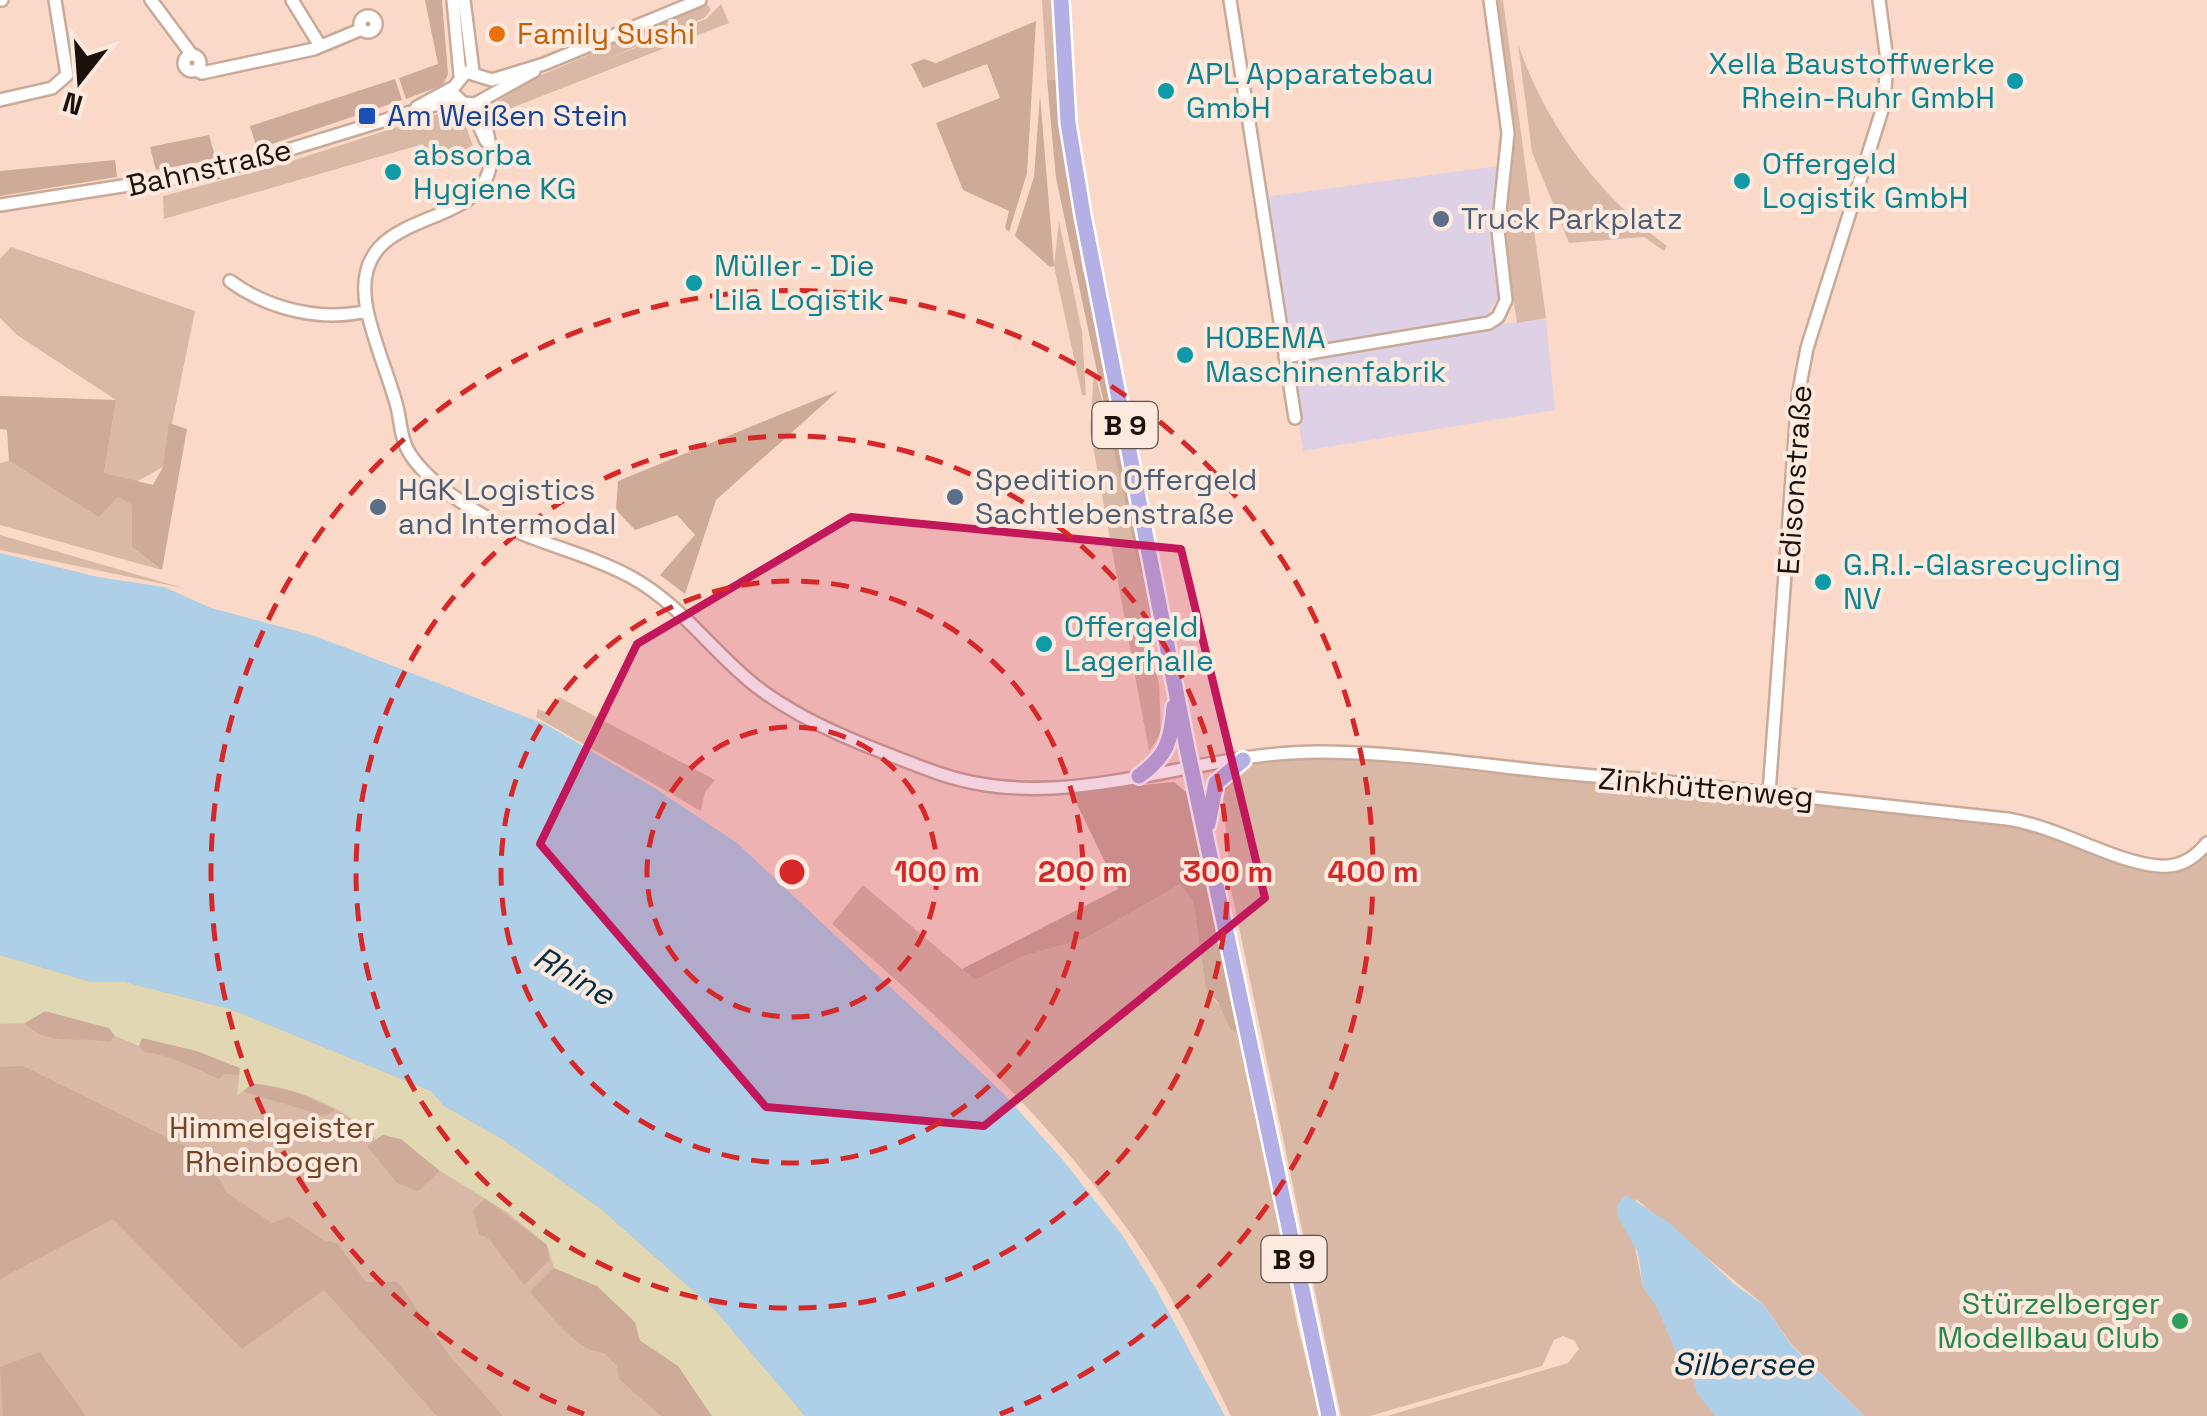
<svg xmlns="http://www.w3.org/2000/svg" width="2207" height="1416" font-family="'Space Grotesk',sans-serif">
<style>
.commercial{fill:#dfd1e5}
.green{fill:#d9b8a6}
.forest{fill:#ceab98}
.sand{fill:#e1d7b2}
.water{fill:#adcfe7}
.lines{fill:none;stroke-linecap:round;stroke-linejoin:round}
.minor-casing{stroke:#c9aa99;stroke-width:16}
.major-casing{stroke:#fff;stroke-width:20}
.minor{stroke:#fff;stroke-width:11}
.major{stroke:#b4afe5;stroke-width:15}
.marked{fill:#c2185b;fill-opacity:0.2;stroke:#c2185b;stroke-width:8;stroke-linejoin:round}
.ring{fill:none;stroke:#d62828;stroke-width:5;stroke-dasharray:18 12}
.food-dot{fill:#e8710a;stroke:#fdeadf;stroke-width:4}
.culture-dot{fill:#0f9aa8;stroke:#fdeadf;stroke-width:4}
.transit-dot{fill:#1a4fb4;stroke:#fdeadf;stroke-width:4}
.service-dot{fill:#5c6f8a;stroke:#fdeadf;stroke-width:4}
.leisure-dot{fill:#2e9e5b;stroke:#fdeadf;stroke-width:4}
.labels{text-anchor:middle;stroke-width:8;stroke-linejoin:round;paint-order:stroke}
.shield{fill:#fdeadf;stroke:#60524b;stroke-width:2.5}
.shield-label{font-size:28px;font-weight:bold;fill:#1c110b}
.food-label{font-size:30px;fill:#c56008;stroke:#fdeadf;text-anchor:start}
.culture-label{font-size:30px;fill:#0d838f;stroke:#fdeadf;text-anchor:start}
.transit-label{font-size:30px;fill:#164399;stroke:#fdeadf;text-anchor:start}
.street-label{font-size:30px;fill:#1c110b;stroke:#fdeadf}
.service-label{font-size:30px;fill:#4e5e75;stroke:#fdeadf;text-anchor:start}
.park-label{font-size:30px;fill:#754528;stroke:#fdeadf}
.leisure-label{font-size:30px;fill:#27864d;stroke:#fdeadf;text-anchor:end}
.water-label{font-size:32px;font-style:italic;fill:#002e45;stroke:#fdeadf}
.centre{fill:#d62828;stroke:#fdeadf;stroke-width:5}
.ring-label{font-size:30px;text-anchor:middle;font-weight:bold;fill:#d62828;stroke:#fdeadf;stroke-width:8;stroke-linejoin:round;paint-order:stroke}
</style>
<rect width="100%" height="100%" fill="#fad9c8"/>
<path class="commercial" d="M1498,166L1491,220L1498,297L1487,315L1488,326L1546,318L1555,410L1303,451L1264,197Z"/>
<path class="green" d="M1042,0H1053L1057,80H1047Z
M1494,0H1503L1546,318L1517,323L1502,228L1512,124Z
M707,4L711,10L704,18L600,62L706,19L721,4L729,23L491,116L493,104L506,96L502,92Z
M1518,44C1546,126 1598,194 1667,246L1664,251L1644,237L1569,243L1532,152Z
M447,111L461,112L476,155L429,167L423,144L164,219L163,196L279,165Z
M1059,221L1082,332L1086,395H1082L1054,266Z
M11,247L195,311L163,467L136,482L104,473L116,400L17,335L0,318V259Z
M1094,370L1153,594L1151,653L1159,683L1161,734L1149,751L1090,430Z
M9,461L99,516L118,497L133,505L132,547L162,570L0,525V463Z
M0,535L183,588L0,550Z
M559,697L715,780L705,792L701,811L536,717L538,709L550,714Z
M1322,756L2023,826L2180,869L2207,852V1416H1864L1791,1344L1764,1305L1636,1199L1634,1243L1643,1287L1658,1308L1677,1355L1693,1373L1697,1392L1715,1416H1387L1568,1363L1579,1349L1575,1341L1563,1336L1554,1340L1542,1366L1370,1416H1341L1231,889L1222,784C1251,758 1285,758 1322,756Z
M0,767L965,1416H0Z
M1180,883L1193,901L1206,991C1221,1004 1226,1020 1242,1033L1297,1323L1320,1416H1231C1200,1352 1169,1287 1128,1230C1046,1115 939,1016 832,924L863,885L975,980L1023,956L1084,939Z"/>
<path class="forest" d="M425,0H442L448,74L443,85L406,99L399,78L438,64Z
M1036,21L1027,173L1009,232L1005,228L1009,211L963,190L936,123L1000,98L987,64L923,88L911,64L924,59L936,63Z
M395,79L402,100L257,149L250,126Z
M1047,80H1057L1083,272L1090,279L1148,571L1140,573L1056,178Z
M1040,95L1054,266L1050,267L1015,236L1034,177Z
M209,135L216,159L156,170L150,147Z
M115,160L117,177L0,196V171Z
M838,391L716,500L685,594L660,575L695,535L677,515L635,530L616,510L618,481Z
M0,396L116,400L104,473L153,485L163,467L169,423L187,429L162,570L132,547V505L118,497L99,517L9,461L7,430L0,429Z
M1174,782L1187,793L1242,1033L1231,1030L1217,1001L1206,991L1193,901L1180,884L1084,939L1023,956L975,980L962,969L1118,889L1071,792Z
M45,1011L109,1028L115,1036L110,1042C81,1036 45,1047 25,1023Z
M142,1038L197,1051L240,1068L239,1075L224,1074L219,1079C195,1068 171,1055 144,1052L139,1046Z
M23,1066L186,1147L221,1181L227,1193L272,1223L289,1217L323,1240L337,1243L366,1282H398L449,1355L503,1416H437L324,1290L242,1349L113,1219L0,1279V1067Z
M252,1083L296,1092L335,1110L326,1116L244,1092Z
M383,1135L401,1139L440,1171L418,1191L397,1183L367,1146Z
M485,1199L547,1245L549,1260L524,1285L489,1239L479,1234L473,1210Z
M554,1268L597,1286L635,1322L640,1341L678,1366L712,1416H661L619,1379L617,1366L604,1353C576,1352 548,1311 530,1292Z
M40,1352L86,1416H3L0,1367Z"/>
<path class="sand" d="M0,955L91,982H125L230,1009L431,1091L444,1106L504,1140L601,1209L715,1310L805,1416H712L678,1366L640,1340L635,1322L597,1286L554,1268L547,1245L507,1212L440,1171L401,1139L383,1135L376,1139C346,1107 295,1087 252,1083L237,1096L240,1068L197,1051L142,1038L139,1046L115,1036L109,1028L45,1011L25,1023L0,1024Z"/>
<path class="water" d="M0,553L98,577L164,587L211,608L315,636L547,725L656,789L737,843L1004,1094L1062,1159L1122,1235L1155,1287L1225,1416H805L715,1310L601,1209L504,1140L444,1106L431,1091L230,1009L125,982H92L0,955Z
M1626,1195L1672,1225L1735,1285L1764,1305L1791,1345L1864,1416H1715L1697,1393L1692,1373L1677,1355L1658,1309L1643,1287L1638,1253L1617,1215L1618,1203Z"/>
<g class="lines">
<defs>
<path id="minor" d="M0,0H2
M151,0L192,55
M292,0L319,44
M453,0L460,75
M464,0L473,71
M1230,0L1295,418
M360 24a8 8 0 1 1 16 0a8 8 0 1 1-16 0Z
M184 63a8 8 0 1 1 16 0a8 8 0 1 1-16 0Z
M196,70L202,73L314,49L362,29
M456,96L463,103L475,104L534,71
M0,100L52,88L67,75L55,0
M481,101C483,123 495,148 489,171C471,234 346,206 367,310C374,342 387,372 396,403C401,420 400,439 410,454C428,482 470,510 500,524C542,545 589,554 631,577C682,605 712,652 757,687C807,725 873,749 932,771C1062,820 1192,750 1324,752C1430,753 1535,775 1641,779L2007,819C2060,827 2112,862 2159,866C2179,868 2195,858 2207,843
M469,104L486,141
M417,107L454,87L466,72L492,80L544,64L700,0
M0,205L219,171L457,98
M230,281C268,309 321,322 367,311
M1285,357L1489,323L1498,317L1506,300L1498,230L1508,133L1490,0
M1769,793L1798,396L1807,348L1884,104L1887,60L1879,0"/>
<path id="major" d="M1061,0L1068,123L1083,215L1187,748L1329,1416
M1139,776C1167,756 1171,741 1174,707
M1208,824L1216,783L1243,760"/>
</defs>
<use href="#minor" class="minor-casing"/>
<use href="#major" class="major-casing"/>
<use href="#minor" class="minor"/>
<use href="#major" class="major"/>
</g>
<path class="marked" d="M851,517L1181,549L1265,898L984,1126L766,1107L540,844L637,644Z"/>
<g class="ring">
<circle cx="792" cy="872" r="145"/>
<circle cx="792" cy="872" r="291"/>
<circle cx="792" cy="872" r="436"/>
<path d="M584 1414A581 581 0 1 1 1000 1414"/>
</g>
<circle class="food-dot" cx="497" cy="34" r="10"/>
<g class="culture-dot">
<circle cx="2015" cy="81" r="10"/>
<circle cx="1166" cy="91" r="10"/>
<circle cx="393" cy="172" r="10"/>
<circle cx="1742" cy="181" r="10"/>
<circle cx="694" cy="283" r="10"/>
<circle cx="1185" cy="355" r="10"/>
<circle cx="1823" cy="582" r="10"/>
<circle cx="1044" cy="644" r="10"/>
</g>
<rect class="transit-dot" x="357" y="106" width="20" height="20" rx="5"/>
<g class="service-dot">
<circle cx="1441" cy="219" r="10"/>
<circle cx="955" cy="497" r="10"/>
<circle cx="378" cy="507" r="10"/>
</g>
<circle class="leisure-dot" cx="2180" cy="1321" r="10"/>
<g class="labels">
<g class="shield">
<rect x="1092.5" y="402" width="65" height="46" rx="8"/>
<rect x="1261.5" y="1236" width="65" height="46" rx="8"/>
</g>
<g class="shield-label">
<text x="1125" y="435">B 9</text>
<text x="1294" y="1269">B 9</text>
</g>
<g class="food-label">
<text x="517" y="44">Family Sushi</text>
</g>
<g class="culture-label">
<text x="1995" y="74" text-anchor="end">Xella Baustoffwerke<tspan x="1995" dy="34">Rhein-Ruhr GmbH</tspan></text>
<text x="1186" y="84">APL Apparatebau<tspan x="1186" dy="34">GmbH</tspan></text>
<text x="413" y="165">absorba<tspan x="413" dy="34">Hygiene KG</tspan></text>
<text x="1762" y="174">Offergeld<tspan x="1762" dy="34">Logistik GmbH</tspan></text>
<text x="714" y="276">Müller - Die<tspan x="714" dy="34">Lila Logistik</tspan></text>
<text x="1205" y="348">HOBEMA<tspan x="1205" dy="34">Maschinenfabrik</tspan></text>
<text x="1843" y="575">G.R.I.-Glasrecycling<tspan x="1843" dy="34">NV</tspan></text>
<text x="1064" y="637">Offergeld<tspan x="1064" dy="34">Lagerhalle</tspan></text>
</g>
<g class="transit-label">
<text x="387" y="126">Am Weißen Stein</text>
</g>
<g class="street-label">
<text transform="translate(209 168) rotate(-13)" y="10">Bahnstraße</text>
<text transform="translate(1795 480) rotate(-86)" y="10">Edisonstraße</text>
<text transform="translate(1706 788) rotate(5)" y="10">Zinkhüttenweg</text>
</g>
<g class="service-label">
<text x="1461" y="229">Truck Parkplatz</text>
<text x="975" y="490">Spedition Offergeld<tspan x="975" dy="34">Sachtlebenstraße</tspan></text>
<text x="398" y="500">HGK Logistics<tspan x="398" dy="34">and Intermodal</tspan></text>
</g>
<g class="park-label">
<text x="272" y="1138">Himmelgeister<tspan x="272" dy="34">Rheinbogen</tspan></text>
</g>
<g class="leisure-label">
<text x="2160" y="1314">Stürzelberger<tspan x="2160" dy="34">Modellbau Club</tspan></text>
</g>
<g class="water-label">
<text transform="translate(574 976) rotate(30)" y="11">Rhine</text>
<text x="1743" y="1375">Silbersee</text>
</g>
</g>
<circle cx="792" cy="872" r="15" class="centre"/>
<g class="ring-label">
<text x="937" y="882">100 m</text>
<text x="1083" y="882">200 m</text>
<text x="1228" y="882">300 m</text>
<text x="1373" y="882">400 m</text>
</g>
<g transform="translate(80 80) rotate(197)" stroke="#fdeadf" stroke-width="8" paint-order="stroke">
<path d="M0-8L18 38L0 25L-18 38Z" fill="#1c110b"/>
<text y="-15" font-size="28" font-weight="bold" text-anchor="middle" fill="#1c110b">N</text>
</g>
</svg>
